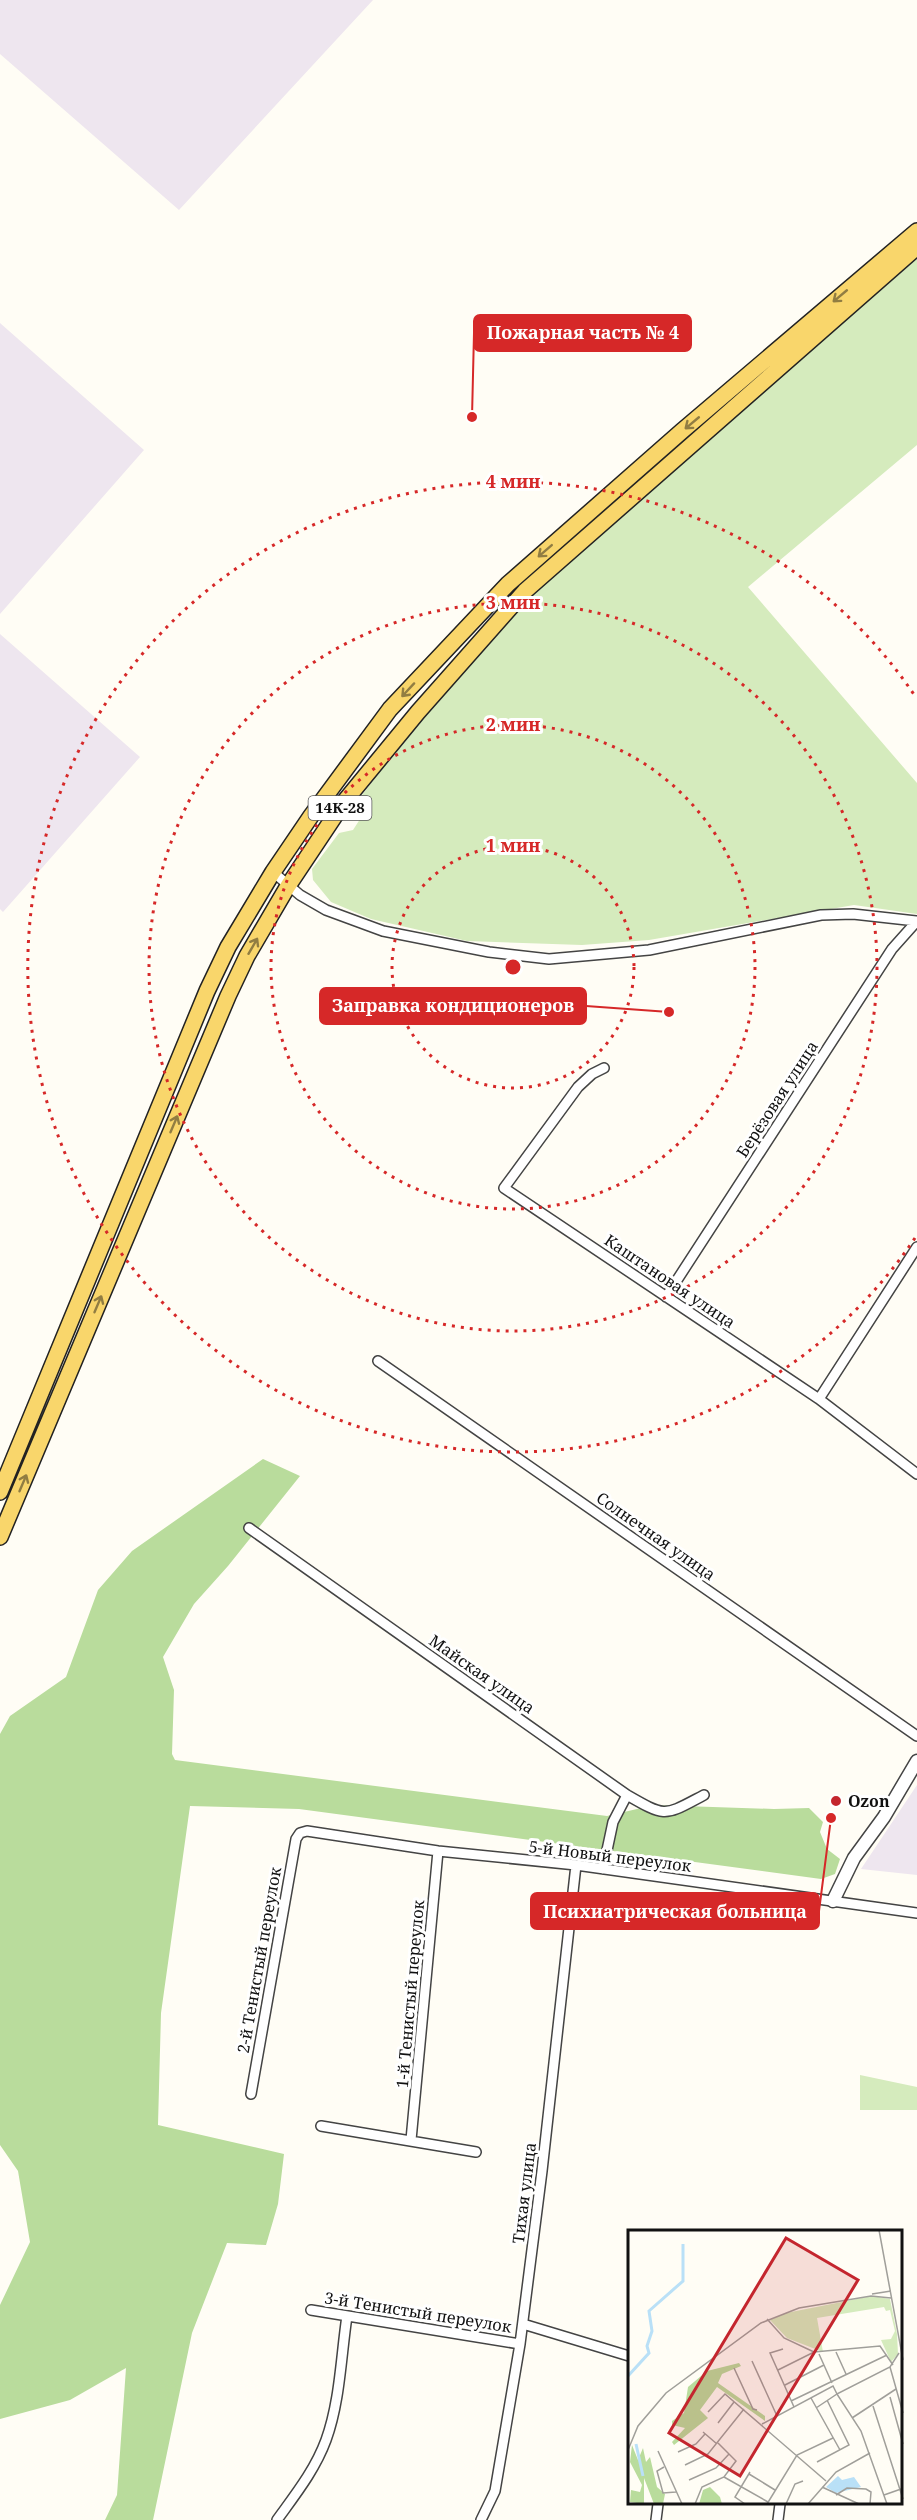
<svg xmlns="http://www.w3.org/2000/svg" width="917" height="2520" font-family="'Noto Serif',serif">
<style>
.industrial{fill:#eee6ef}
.green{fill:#d5ebbd}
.forest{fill:#b9dc9c}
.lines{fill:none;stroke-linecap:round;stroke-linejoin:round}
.minor-casing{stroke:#444;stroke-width:12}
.tertiary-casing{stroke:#444;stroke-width:15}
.primary-casing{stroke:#222;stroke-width:18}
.minor{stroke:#fff;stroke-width:9}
.tertiary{stroke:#fff;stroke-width:12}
.primary{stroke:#f9d66b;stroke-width:15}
.oneway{stroke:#917d42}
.ring{fill:none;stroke:#d62828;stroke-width:3;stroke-dasharray:3 6}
.poi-dot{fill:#c4262e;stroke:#fff;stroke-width:2}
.labels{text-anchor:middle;stroke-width:6;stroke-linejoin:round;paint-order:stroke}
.shield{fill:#fff;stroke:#585858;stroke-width:1.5}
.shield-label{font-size:15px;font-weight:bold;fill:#111}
.street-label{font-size:16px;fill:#111;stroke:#fff}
.poi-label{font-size:16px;font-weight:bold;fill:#111;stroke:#fff;text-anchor:start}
.inset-river{fill:none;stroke:#b9e0f7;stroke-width:3}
.inset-road{fill:none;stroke:#a09f9a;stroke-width:1.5}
.view{fill:#c4262e;fill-opacity:0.15;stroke:#c4262e;stroke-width:3}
.inset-edge{fill:none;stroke:#111;stroke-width:3}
.centre{fill:#d62828;stroke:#fff;stroke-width:3}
.ring-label{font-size:18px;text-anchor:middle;font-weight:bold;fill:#d62828;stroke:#fff;stroke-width:6;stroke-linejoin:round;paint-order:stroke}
.leader{fill:none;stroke:#d62828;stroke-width:2}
.callout-dot{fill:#d62828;stroke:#fff;stroke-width:2}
.callout{fill:#d62828;stroke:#d62828;stroke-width:2}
.callout-label{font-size:18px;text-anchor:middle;font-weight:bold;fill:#fff}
</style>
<rect width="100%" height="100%" fill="#fffdf5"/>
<path class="industrial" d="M0,0H373L179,210L0,54Z
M0,323L144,450L0,614Z
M0,634L140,757L3,912L0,909Z
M917,1785V1875L861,1869Z"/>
<path class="green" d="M917,259V445L748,587L917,783V914L854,905L649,940L582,945L467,941L371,919L331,902L313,880L312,869L339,833L353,830L362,816V795L423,715L536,586Z
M860,2075L917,2087V2110H860Z"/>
<path class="forest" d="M263,1459L300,1476L228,1566L194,1604L163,1657L174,1690L172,1754L175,1760L607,1816L654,1805L774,1809L809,1808L823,1822L820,1832L827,1849L840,1859L835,1874L821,1879L299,1809L190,1806L161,2013L158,2125L284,2154L278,2204L266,2245L227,2243L192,2333L153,2520H105L117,2495L126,2368L70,2400L0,2419V2305L30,2242L18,2171L0,2145V1734L10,1716L66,1677L98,1590L132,1551Z"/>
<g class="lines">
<defs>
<path id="minor" d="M273,872L300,895L326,910L383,931L489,952L549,959L649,950L821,915L853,914L916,921
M604,1068L592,1074L578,1087L504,1188L819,1399L917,1474
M666,1297L892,949L917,921
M378,1361L917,1736
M819,1399L917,1247
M249,1528L627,1795C667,1818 664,1816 704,1795
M603,1869L613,1822L627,1795
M251,2094L296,1839L300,1833L307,1831L438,1851L576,1865L917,1913
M321,2126L476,2152
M411,2140L438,1851
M311,2310L520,2344
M523,2324L629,2356
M277,2520C295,2495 315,2470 326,2440C340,2402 341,2356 347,2316
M481,2520L495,2491L520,2344L542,2171L576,1865
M656,2520L658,2504
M778,2520L780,2504"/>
<path id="tertiary" d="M833,1901L854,1858L884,1817L917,1761"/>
<path id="primary" d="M0,1492L207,991L228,947L273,872L311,816L390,709L508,584L682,431L917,231
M0,1537L228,996L247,956L288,886L344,802L418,712L525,591L917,247"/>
</defs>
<use href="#minor" class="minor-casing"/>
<use href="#tertiary" class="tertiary-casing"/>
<use href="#primary" class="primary-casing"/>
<use href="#minor" class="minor"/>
<use href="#tertiary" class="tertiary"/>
<use href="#primary" class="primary"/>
</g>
<defs><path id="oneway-shaft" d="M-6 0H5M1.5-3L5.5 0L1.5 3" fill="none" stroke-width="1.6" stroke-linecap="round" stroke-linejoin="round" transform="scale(1.5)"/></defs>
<g class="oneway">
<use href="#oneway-shaft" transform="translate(840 296) rotate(140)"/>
<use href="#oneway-shaft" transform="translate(692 423) rotate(140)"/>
<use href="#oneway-shaft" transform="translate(545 551) rotate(139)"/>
<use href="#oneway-shaft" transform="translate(408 690) rotate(133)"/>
<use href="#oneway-shaft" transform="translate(253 946) rotate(-60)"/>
<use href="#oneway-shaft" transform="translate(174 1124) rotate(-67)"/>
<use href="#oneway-shaft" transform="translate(98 1304) rotate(-67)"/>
<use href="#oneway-shaft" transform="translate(23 1483) rotate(-67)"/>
</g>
<g class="ring">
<circle cx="513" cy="967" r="121"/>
<circle cx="513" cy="967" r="242"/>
<circle cx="513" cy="967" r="364"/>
<path d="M915 1238A485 485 0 1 1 915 696"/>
</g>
<circle class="poi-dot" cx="836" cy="1801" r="6"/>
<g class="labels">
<rect class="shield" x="308.5" y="796" width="63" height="24" rx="4.5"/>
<g class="shield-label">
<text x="340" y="813">14К-28</text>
</g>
<g class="street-label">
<text transform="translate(777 1099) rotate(-57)" y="6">Берёзовая улица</text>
<text transform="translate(670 1281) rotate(34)" y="6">Каштановая улица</text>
<text transform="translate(656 1536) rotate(35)" y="6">Солнечная улица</text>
<text transform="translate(482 1674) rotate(35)" y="6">Майская улица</text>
<text transform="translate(610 1856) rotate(7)" y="6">5-й Новый переулок</text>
<text transform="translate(259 1960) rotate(-80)" y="6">2-й Тенистый переулок</text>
<text transform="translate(410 1994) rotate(-85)" y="6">1-й Тенистый переулок</text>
<text transform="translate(524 2193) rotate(-83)" y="6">Тихая улица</text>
<text transform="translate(418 2312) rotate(9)" y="6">3-й Тенистый переулок</text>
</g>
<g class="poi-label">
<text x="848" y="1807">Ozon</text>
</g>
</g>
<g transform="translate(628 2230)">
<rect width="274" height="274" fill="#fffdf5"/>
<path d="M244,66L262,69L269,104L270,124L263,132L253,110L263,109L267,101L262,80L258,81L256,77L189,88L195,122L159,108L142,90L158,83Z" fill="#d5ebbd"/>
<path d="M111,133L113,136L94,144L90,153L137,186V191L89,157L72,180L80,188L46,215L44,212L57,198L44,195V191L56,183L60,157L79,141ZM4,215L10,230L15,218L18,232L22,227L29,257L37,264L35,274H26L16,248V274L2,272L3,260L12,262L14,255L2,232ZM82,257L92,267L94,274H71L75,260Z" fill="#b9dc9c"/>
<path d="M210,246L214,250L226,247L233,257L208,263L198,257Z" fill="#b9e0f7"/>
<path class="inset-river" d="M0,146L21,123L19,116L24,101L21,81L55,51V14M8,214L15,246"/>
<path class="inset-road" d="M251,0L275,130M244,64L263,61M139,89L156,108L186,122M155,119L142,123L166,177M208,122L218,144M191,124L204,153M124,131L149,186M262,137L275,183M106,138L125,179L129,180M150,140L186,122L252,116L265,135M157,155L196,135M262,167L275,214M183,168L212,220M163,171L259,125M245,176L275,269M188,178L209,164L233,201L259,274M80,182L97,164L198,251M224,188L268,159M90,193L106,172M134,194L205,156L209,164L262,137L271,123M75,202L89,214M0,220L10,196L38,163L133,93L171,78L243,66L263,68M30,221L54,274M50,222L68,214L77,204M189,232L221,215L199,170M57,235L80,224L116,179M36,237L29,241L35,263L48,262M121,244L147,260M96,247L140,272M61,250L88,238L101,224M194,257L231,274M208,265L219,258L238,259L243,262L242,274M256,265L273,259M67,274L74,257L96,247L108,231L90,213M117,274L107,267L122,242M139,274L169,225L205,208M158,274L167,254L175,251M180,274L208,242L242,223"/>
<path class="view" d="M158,8L230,50L112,246L41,203Z"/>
<rect width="274" height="274" class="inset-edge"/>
</g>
<circle cx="513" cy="967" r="9" class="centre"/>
<g class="ring-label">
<text x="513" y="488">4 мин</text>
<text x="513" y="609">3 мин</text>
<text x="513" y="731">2 мин</text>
<text x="513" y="852">1 мин</text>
</g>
<path class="leader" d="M472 417L474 333M669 1012L586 1006M831 1818L819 1911"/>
<g class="callout-dot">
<circle cx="472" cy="417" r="6"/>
<circle cx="669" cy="1012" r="6"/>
<circle cx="831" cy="1818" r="6"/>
</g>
<g class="callout">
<rect x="474" y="315" width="217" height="36" rx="6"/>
<rect x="320" y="988" width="266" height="36" rx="6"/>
<rect x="531" y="1893" width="288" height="36" rx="6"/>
</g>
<g class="callout-label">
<text x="583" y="339">Пожарная часть № 4</text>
<text x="453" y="1012">Заправка кондиционеров</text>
<text x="675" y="1918">Психиатрическая больница</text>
</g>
</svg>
